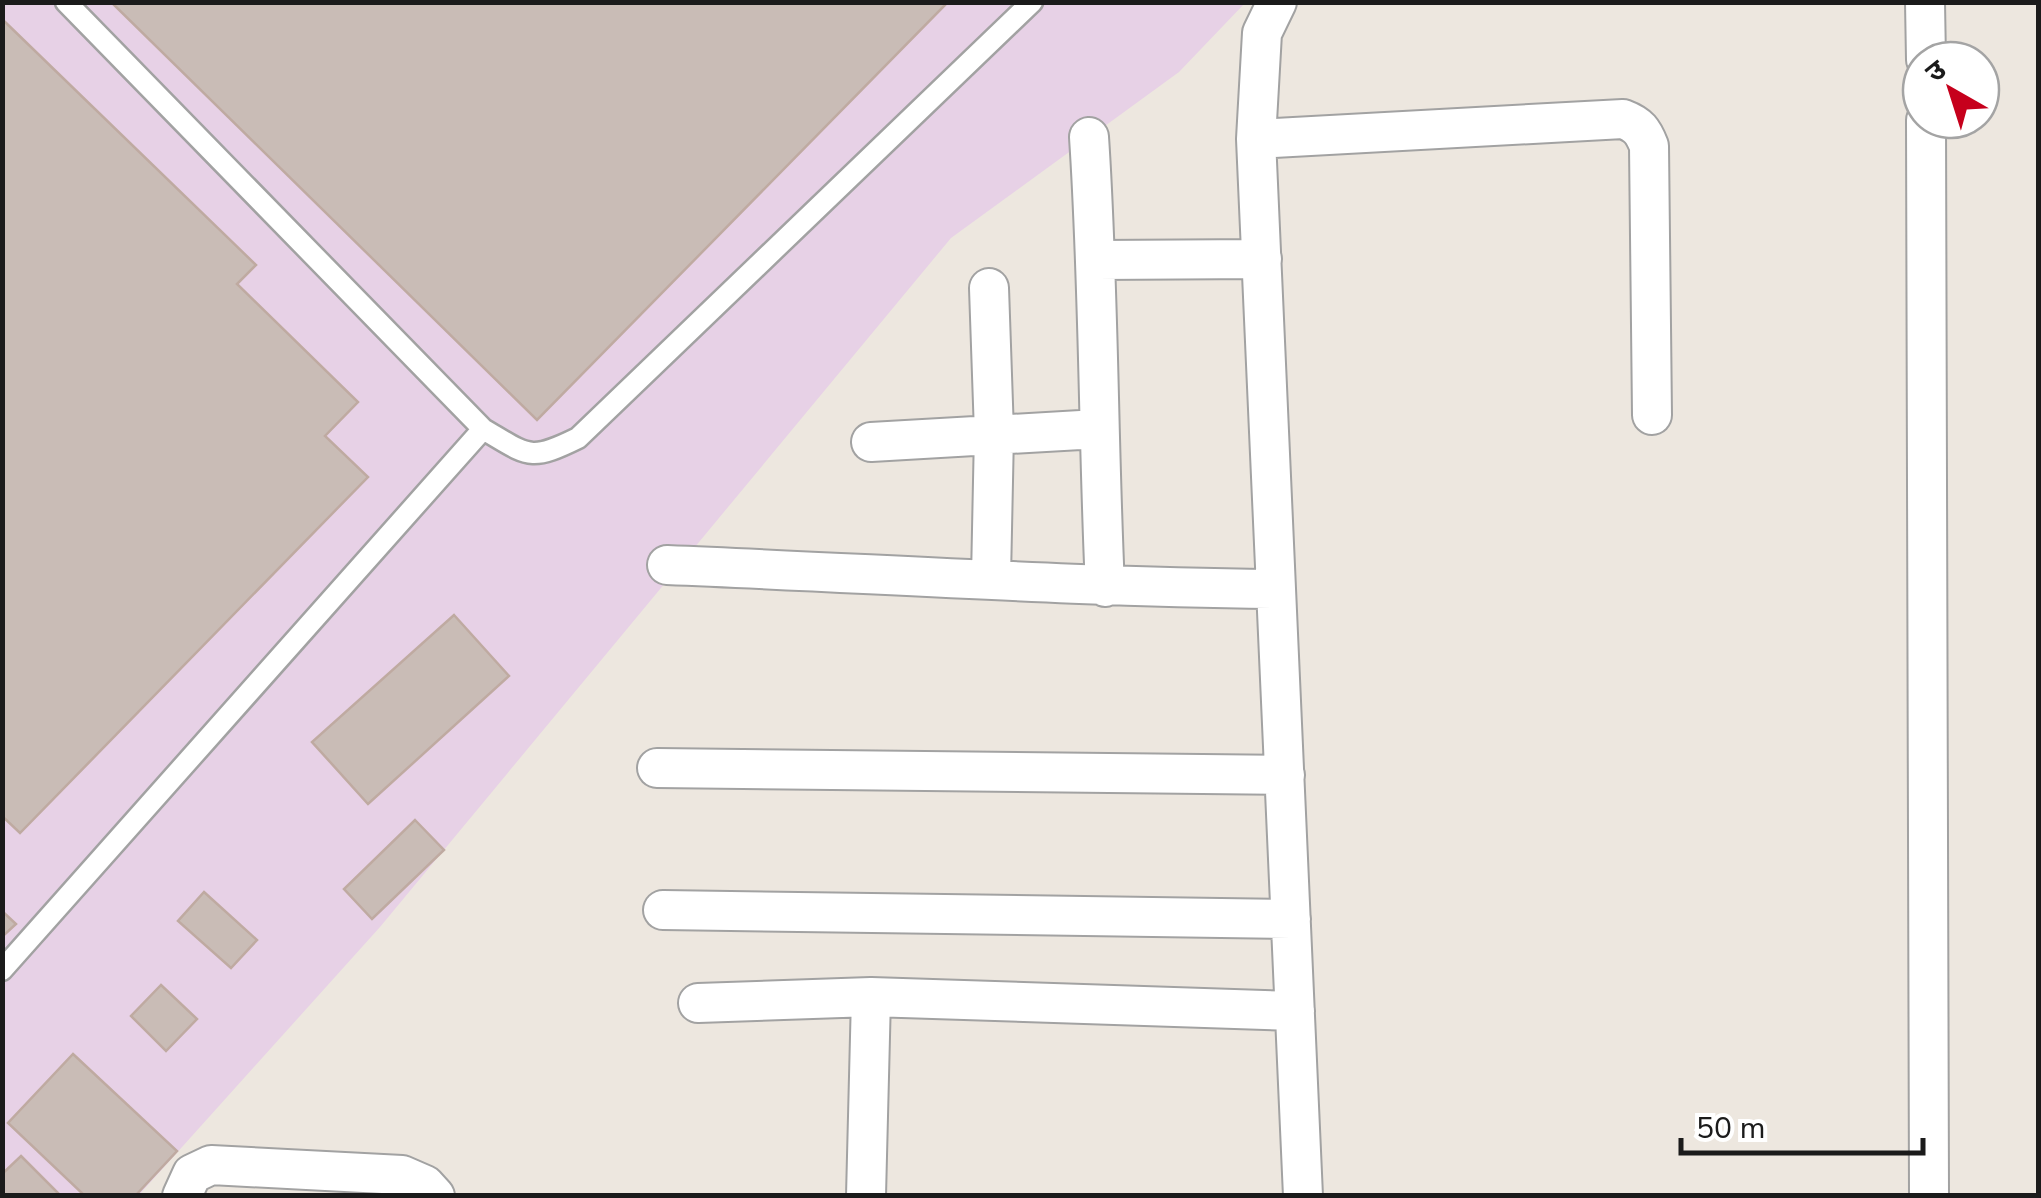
<svg xmlns="http://www.w3.org/2000/svg" width="2041" height="1198" font-family="'Nunito Sans','Noto Sans Devanagari',sans-serif">
<style>
.industrial{fill:#e7d1e6}
.building{fill:#c9bcb6;stroke:#bfaaa1;stroke-width:2.5}
.lines{fill:none;stroke-linecap:round;stroke-linejoin:round}
.lane-casing{stroke:#a2a2a2;stroke-width:25}
.street-casing{stroke:#a2a2a2;stroke-width:42}
.lane{stroke:#fff;stroke-width:20}
.street{stroke:#fff;stroke-width:38}
</style>
<rect width="100%" height="100%" fill="#ede7df"/>
<path class="industrial" d="M2,3H1245L1179,72L951,238L380,927L138,1196L3,1195Z"/>
<path class="building" d="M111,2H948L537,420Z
M2,19L256,265L237,284L358,402L325,436L368,477L20,833L2,816Z
M454,615L509,676L368,804L312,742Z
M415,820L444,850L372,919L344,889Z
M204,892L257,940L231,968L178,921Z
M2,911L16,924L2,937Z
M161,985L197,1019L166,1051L131,1016Z
M73,1054L177,1151L135,1196H85L8,1123Z
M21,1156L61,1196H2V1174Z"/>
<g class="lines">
<defs>
<path id="lane" d="M66,2L483,429C529,456 529,462 578,438L1032,2
M2,970L483,429"/>
<path id="street" d="M1277,2L1262,33L1256,139L1303,1196
M1925,2L1926,60
M1926,120L1929,1196
M1089,137C1099,287 1098,437 1105,587
M1256,139L1623,119C1639,125 1643,131 1649,146L1652,415
M1097,260L1262,259
M989,288L994,433L991,578
M871,442L1098,429
M667,565C870,573 1073,587 1276,589
M657,768L1285,775
M663,910L1291,919
M698,1003L871,997L1295,1011
M182,1196L192,1174L211,1165L402,1175L425,1185L435,1196
M866,1196L871,997"/>
</defs>
<use href="#lane" class="lane-casing"/>
<use href="#street" class="street-casing"/>
<use href="#lane" class="lane"/>
<use href="#street" class="street"/>
</g>
<rect width="2041" height="1198" fill="none" stroke="#1b1b1b" stroke-width="10"/>
<g transform="translate(1951 90) rotate(321)"><circle r="48" fill="#ffffff" stroke="#a4a4a4" stroke-width="2.5"/>
<path d="M0-8L18 38L0 25L-18 38Z" fill="#c6001c"/>
<text y="-15" font-size="28" font-weight="bold" text-anchor="middle" fill="#1b1b1b">उ</text>
</g>
<path d="M1681 1138v15h242v-15" fill="none" stroke="#1b1b1b" stroke-width="5"/>
<text x="1696" y="1138" font-size="30" fill="#1b1b1b" stroke="#ffffff" stroke-width="8" paint-order="stroke">50 m</text>
</svg>
